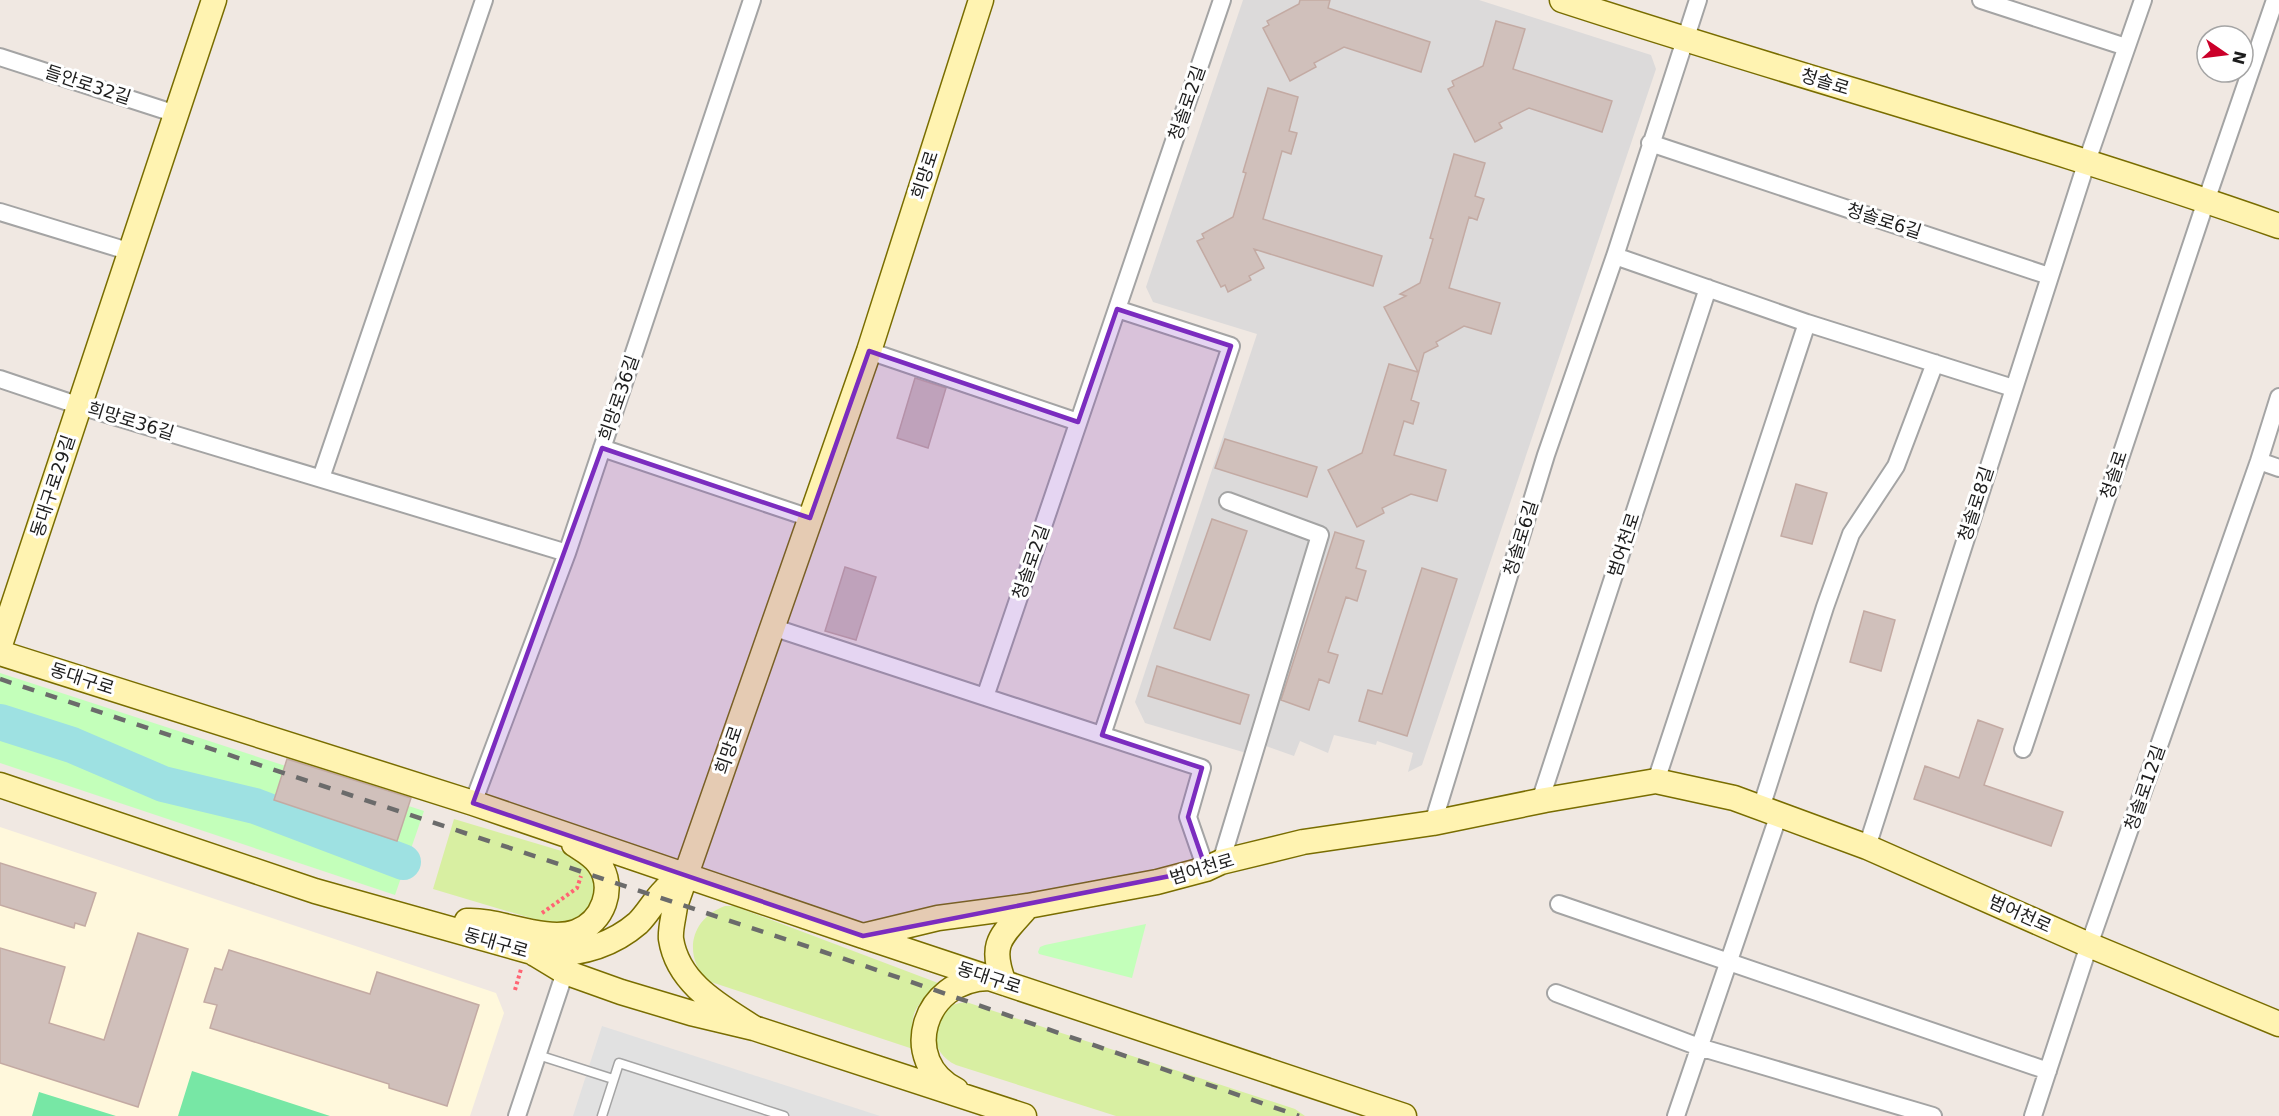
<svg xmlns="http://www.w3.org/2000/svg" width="2279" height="1116" font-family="'DejaVu Sans','Noto Sans KR',sans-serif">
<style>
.residential{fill:#dcdada}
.education{fill:#fff8dc}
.grass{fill:#d8efa2}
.park{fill:#c3ffba}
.pitch{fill:#77e7a5}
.parking{fill:#e1e1e1}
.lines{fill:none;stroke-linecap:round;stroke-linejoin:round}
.river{stroke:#9ee1e2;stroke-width:36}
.building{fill:#d0c0bb;stroke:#c3aaa3;stroke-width:1.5}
.lane-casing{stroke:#a4a4a4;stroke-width:11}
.street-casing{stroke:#a4a4a4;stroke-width:20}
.secondary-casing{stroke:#796d00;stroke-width:27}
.path{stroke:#ff6474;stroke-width:4;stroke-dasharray:3 3;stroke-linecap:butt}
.lane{stroke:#fff;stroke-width:8}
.street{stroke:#fff;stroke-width:16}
.secondary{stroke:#fff3b1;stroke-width:24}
.rail{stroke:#6b6b6b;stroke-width:4.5;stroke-dasharray:12 12;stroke-linecap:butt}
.marked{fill:#7b2cbf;fill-opacity:0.2;stroke:#7b2cbf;stroke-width:4.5;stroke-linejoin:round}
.labels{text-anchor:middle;stroke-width:6;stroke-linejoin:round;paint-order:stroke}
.street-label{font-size:18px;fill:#1d1d1d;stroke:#fff}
</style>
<rect width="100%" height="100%" fill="#f0e8e2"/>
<path class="residential" d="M1243,0H1479L1651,55L1656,69L1422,765L1408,772L1413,753L1377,741L1376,745L1334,735L1328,753L1300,741L1294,756L1266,746L1253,755L1145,723L1135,702L1257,334L1153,302L1146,287Z"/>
<path class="education" d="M0,827L496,993L504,1013L470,1116H0Z"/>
<path class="grass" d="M454,819L585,858L592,864L600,901L564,928L433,889Z
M725,906H734L946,986C914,999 904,1020 919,1051L708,981C682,955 691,918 725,906Z
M966,1002L1295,1109L1305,1116H1116L956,1065C932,1054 928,1026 948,1008C952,1004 960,1003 966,1002Z"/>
<path class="park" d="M0,673L424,811L395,895L0,763Z
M1146,924L1132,978L1039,954L1038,952L1040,947L1045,945Z"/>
<path class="pitch" d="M192,1071L330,1116H178Z
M39,1092L116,1116H32Z"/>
<path class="parking" d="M602,1026L880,1116H573Z"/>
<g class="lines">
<path class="river" d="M0,722L72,745L163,784L255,806L403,862"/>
</g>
<path class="building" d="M1300,0H1330L1328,8L1430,42L1421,72L1344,47L1314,63L1316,67L1290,81L1263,28L1269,25L1267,21L1299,4Z
M1496,21L1525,29L1513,69L1612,101L1602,132L1529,108L1499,123L1502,128L1475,142L1448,89L1454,86L1452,81L1483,66Z
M1268,88L1298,97L1289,131L1297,133L1291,154L1282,151L1263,219L1382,256L1373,286L1254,249L1264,268L1249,276L1251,280L1228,292L1225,285L1221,287L1197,241L1204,238L1202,234L1233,217L1246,173L1243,172Z
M1454,154L1485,163L1475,196L1484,199L1477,220L1469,217L1449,288L1500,303L1491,334L1464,326L1436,342L1438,346L1424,353L1411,400L1419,403L1413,424L1404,421L1394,455L1446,470L1437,501L1411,494L1382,508L1384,513L1357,527L1328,470L1362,453L1389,364L1418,372L1384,307L1406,296L1400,294L1420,283L1433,239L1430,238Z
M915,378L946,388L928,448L897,438Z
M1225,439L1317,467L1307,497L1215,468Z
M1796,484L1827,493L1812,544L1781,536Z
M1212,519L1247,531L1210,640L1174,628Z
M1335,532L1364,541L1356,568L1366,571L1357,601L1346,597L1328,652L1338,655L1329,683L1319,679L1309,710L1281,700Z
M845,567L876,577L856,640L825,631Z
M1422,568L1457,579L1407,736L1359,721L1368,690L1382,694Z
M1864,611L1895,620L1881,671L1850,662Z
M1157,666L1249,695L1240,724L1148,696Z
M1978,720L2003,729L1984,785L2063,812L2051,846L1914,799L1925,766L1959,778Z
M287,759L411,798L397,841L274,800Z
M0,863L96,893L85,926L75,923L74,928L0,905Z
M138,933L188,949L138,1107L0,1063V948L65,967L49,1023L104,1040Z
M229,950L370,994L377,972L479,1005L447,1106L389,1088V1084L210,1028L217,1005L204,1002L215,968L222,970Z"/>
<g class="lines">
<defs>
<path id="lane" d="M538,1055L613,1079
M602,1116L619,1063L784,1116"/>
<path id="street" d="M1981,0L2126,47
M0,57L176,114
M1650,143L2049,276
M0,212L131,252
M1615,256L1807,323L2013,388
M869,351L1078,422
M0,379L80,406L567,553
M602,448L810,518
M2259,461L2279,468
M321,478L484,0
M772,627L985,697
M1102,735L1231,346L1117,309
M2023,749L2206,201L2275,0
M1656,781L1807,323
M1540,801L1708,288
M473,803L567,553L752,0
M1761,808L1825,607L1851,534L1896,466L1935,363
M1433,823L1546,455L1615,256L1698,0
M1867,847L2087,161L2143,0
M1221,862L1320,535L1228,501
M1206,869L1188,817L1202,768L985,697L1222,0
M1559,904L2048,1071
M1556,993L1699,1047L1933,1116
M517,1116L565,972
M1676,1116L1779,814
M2033,1116L2089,945L2259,461L2279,397"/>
<path id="secondary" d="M1562,0C1801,78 2043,143 2279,226
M0,645L214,0
M0,653L473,803L863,936L1404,1116
M0,785L315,891L532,952L565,972L621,992L691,1013L754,1028L1024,1116
M467,921C498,919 545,943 576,932C603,922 616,888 599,864C593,855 583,850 574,844
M863,936L938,918L1028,906L1157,882L1206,869L1221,862L1303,842L1433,823L1545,800L1656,781L1734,798L1867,847L2089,945L2279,1024
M535,954C572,956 608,949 638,923C648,913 654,901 664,891C670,884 679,879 686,874
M1004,983C988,942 1002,936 1028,906
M754,1028C720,1006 678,984 671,939C670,929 674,916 675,906L869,351L981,0
M956,1090C899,1062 922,979 989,978"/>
</defs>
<use href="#lane" class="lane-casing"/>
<use href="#street" class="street-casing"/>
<use href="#secondary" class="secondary-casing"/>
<path class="path" d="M542,913L577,888L581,876
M515,990L521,969"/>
<use href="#lane" class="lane"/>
<use href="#street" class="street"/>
<use href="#secondary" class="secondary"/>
<path class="rail" d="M0,679L839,957L1299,1116"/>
</g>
<path class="marked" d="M1117,309L1231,346L1102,735L1202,768L1188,817L1206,869L863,936L473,803L602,448L810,518L869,351L1078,422Z"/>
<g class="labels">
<g class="street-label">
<text transform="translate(1825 82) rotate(17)" y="6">청솔로</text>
<text transform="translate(88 85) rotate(18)" y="6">들안로32길</text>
<text transform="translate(1187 103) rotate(-71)" y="6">청솔로2길</text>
<text transform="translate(925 175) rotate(-72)" y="6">희망로</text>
<text transform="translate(1884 221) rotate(18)" y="6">청솔로6길</text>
<text transform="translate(619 398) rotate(-71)" y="6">희망로36길</text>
<text transform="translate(131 421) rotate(17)" y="6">희망로36길</text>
<text transform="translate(2114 475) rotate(-72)" y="6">청솔로</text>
<text transform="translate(53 486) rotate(-72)" y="6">동대구로29길</text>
<text transform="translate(1976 504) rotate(-72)" y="6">청솔로8길</text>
<text transform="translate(1521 538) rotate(-73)" y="6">청솔로6길</text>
<text transform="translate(1624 545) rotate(-72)" y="6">범어천로</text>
<text transform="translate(1031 562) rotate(-71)" y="6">청솔로2길</text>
<text transform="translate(82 679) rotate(18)" y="6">동대구로</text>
<text transform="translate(729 750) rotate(-71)" y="6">희망로</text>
<text transform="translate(2145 788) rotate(-71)" y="6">청솔로12길</text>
<text transform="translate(1202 869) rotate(-17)" y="6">범어천로</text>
<text transform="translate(2020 914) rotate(24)" y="6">범어천로</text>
<text transform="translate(496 943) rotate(16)" y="6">동대구로</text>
<text transform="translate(989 978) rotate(18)" y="6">동대구로</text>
</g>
</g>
<g transform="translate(2225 54) rotate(104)"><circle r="28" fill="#ffffff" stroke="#a5a5a5" stroke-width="1.5"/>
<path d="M0-4.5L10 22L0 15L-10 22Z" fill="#cb002a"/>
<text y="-9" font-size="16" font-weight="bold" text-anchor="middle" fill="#1d1d1d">N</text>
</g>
</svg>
